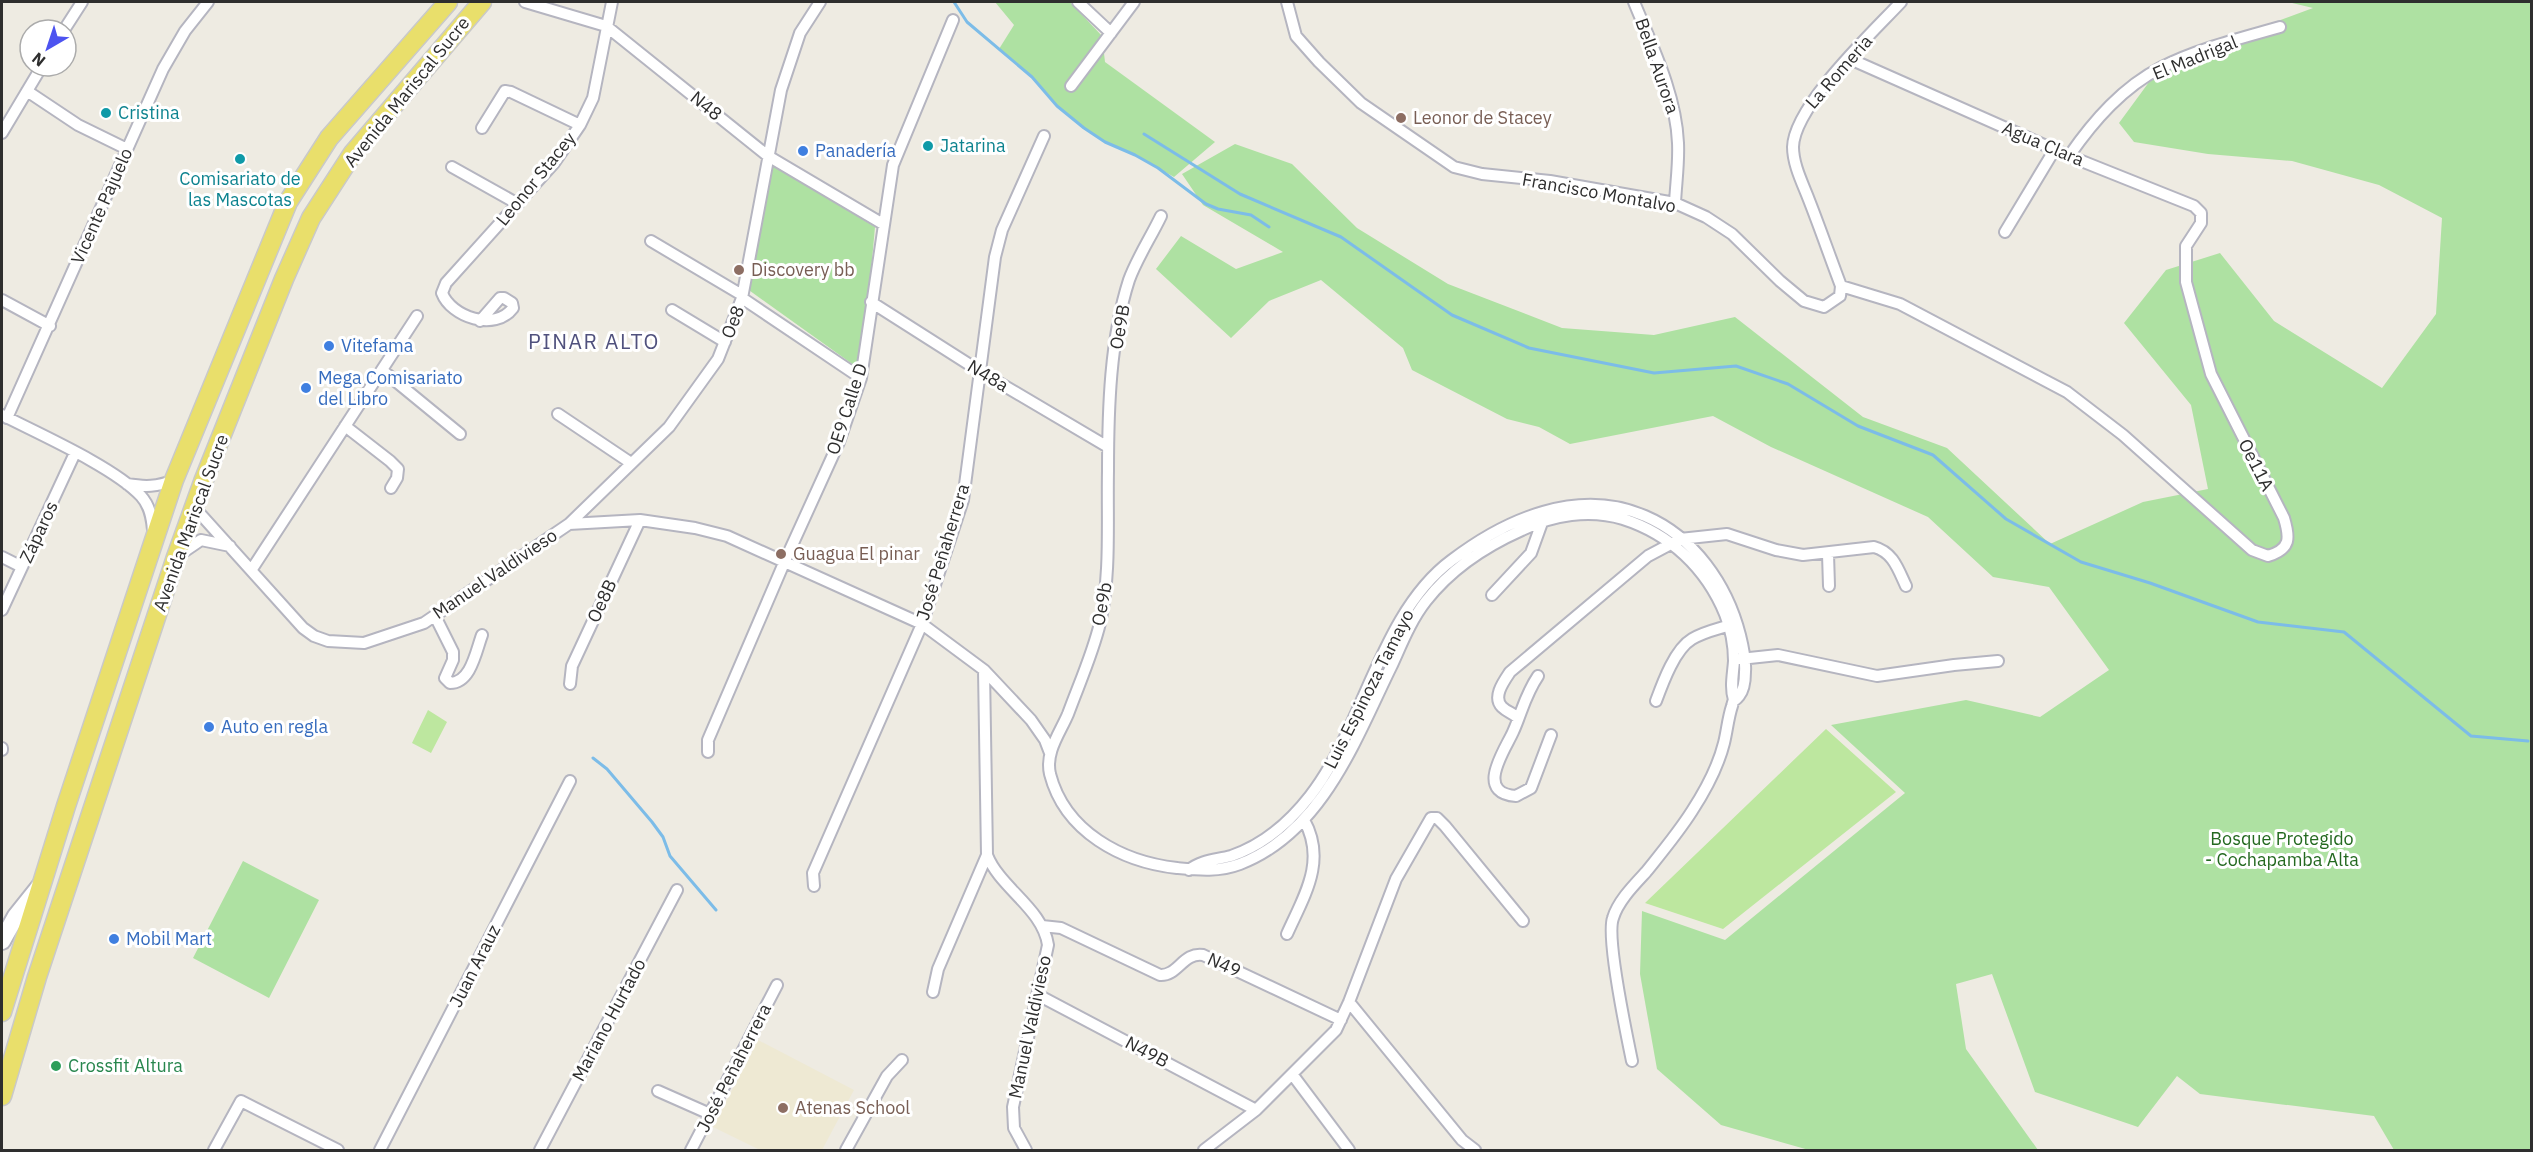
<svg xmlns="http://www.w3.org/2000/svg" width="2533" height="1152" font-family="'IBM Plex Sans',sans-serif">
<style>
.education{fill:#eee9d3}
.green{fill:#aee1a2}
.pitch{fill:#bde79f}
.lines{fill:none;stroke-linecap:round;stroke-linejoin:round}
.stream{stroke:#7cbce8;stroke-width:3}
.minor-casing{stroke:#b5b5c0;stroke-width:14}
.secondary-casing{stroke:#b5b5c0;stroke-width:20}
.primary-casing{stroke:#c9c9c9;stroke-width:21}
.minor{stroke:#fff;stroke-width:10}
.secondary{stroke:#fff;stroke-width:16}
.primary{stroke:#e9df6b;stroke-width:18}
.culture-dot{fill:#0f9aa8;stroke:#fff;stroke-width:2}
.education-dot{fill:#8d6e63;stroke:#fff;stroke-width:2}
.shop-dot{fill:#3f7fe0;stroke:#fff;stroke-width:2}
.leisure-dot{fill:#2e9e5b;stroke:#fff;stroke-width:2}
.labels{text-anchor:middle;stroke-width:6;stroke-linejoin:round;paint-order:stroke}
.street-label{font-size:18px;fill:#2e2e2e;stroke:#fff}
.culture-label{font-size:18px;fill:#0d838f;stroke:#fff;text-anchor:start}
.education-label{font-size:18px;fill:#785e54;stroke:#fff;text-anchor:start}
.shop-label{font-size:18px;fill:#366cbe;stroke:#fff;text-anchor:start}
.park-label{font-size:18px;fill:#246920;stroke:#fff}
.leisure-label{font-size:18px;fill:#27864d;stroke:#fff;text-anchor:start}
.quarter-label{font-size:21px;letter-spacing:1.5px;fill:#50517d;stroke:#fff}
</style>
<rect width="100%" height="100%" fill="#eeebe2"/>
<path class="education" d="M758,1040L854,1090L822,1150H760L713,1127Z"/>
<path class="green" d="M995,2H1070L1102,36L1105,62L1215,142L1174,177L1135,155L1105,142L1084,128L1057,106L1032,77L999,49L1014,25Z
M2288,2H2531V1150H2394L2374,1116L2200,1094L2177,1076L2138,1127L2035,1092L1992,974L1956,984L1966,1049L2038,1150H1809L1721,1125L1657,1069L1640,974L1642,911L1725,940L1905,793L1831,725L1966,700L2040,717L2109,670L2049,587L1993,577L1928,517L1771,447L1713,416L1570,444L1539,427L1507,419L1412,370L1403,348L1321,280L1269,301L1231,338L1156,269L1181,236L1236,269L1283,252L1203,205L1182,174L1235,144L1292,164L1357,228L1448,284L1562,328L1654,335L1735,317L1863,417L1947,448L2050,544L2143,502L2208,489L2191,405L2124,323L2166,270L2220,253L2274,321L2382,388L2436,314L2442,218L2379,185L2292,161L2208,154L2134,142L2119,123L2163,63L2313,8Z
M770,163L875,227L862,371L746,288Z
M243,861L319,900L269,998L193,958Z"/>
<path class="pitch" d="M428,710L447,722L431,753L412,743Z
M1826,729L1896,792L1723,929L1645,903Z"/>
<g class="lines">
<path class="stream" d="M954,2L967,22L1032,77L1057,106L1084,128L1105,142L1135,155L1158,168L1206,204L1218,209L1251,215L1269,227
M1144,134L1240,194L1341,237L1452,315L1529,348L1654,373L1736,366L1788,384L1858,426L1933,455L2006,519L2081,562L2150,583L2258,622L2344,632L2471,736L2528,741
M593,758L607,769L652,822L663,837L670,856L716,910"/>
<defs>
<path id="minor" d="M525,2L606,26L768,156L883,224
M1078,2L1111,33
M1287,2L1296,36L1319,62L1361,103L1454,167L1482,174L1550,181L1675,203L1706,217L1732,234L1780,281L1804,301L1824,307L1840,296L1841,286C1830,257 1820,228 1809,200C1803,184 1793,165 1793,147C1794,106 1872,33 1901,2
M1634,2C1652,46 1676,94 1678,143C1679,163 1676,183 1675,203
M64,30L82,2
M1071,86L1134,2
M27,91L78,125L127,149
M482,128L505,91L511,92L580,125
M2,133L42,66
M2069,156C2094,120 2123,87 2162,67C2197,49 2242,38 2280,27
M452,167L518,204
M1161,216C1151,237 1137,258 1129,280C1110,339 1108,409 1108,471C1107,522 1111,574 1100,623C1093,653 1079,684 1068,714C1060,733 1045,752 1050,774C1065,832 1122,862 1177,868C1199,870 1219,872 1240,864C1323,832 1356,738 1392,665C1402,643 1411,620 1426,601C1450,570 1486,546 1522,530C1553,515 1589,509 1623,519C1670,534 1706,568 1725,614C1731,629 1734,645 1734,661C1733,675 1730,687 1734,700
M2005,232L2055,149
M651,241L742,295
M1841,286L1900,304L2067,392L2123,435L2252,550L2268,556C2291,549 2290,538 2284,518L2211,374L2186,282V246L2201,223V213L2194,206L2069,156L1850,59
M742,298L861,378
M2,300L50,326
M871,302L981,372L1108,447
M672,310L725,342
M480,321L500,298H504L512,303L513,308C495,332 451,317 442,293L446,283L554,163L580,125L593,98L612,2
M382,370L460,434
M558,414L631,463
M2,415C39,434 114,467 141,496C150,506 152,518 153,530
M7,418L163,69L185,31L208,2
M345,426L390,461L398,469L397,478L391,488
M127,484C145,487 157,487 174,480
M194,507L303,628L314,636L328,641L364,643L424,623L569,524L669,427L718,359L742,298L781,90L800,33L820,2
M569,524L640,520L695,528L727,536L922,624L984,670L1031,720L1045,740L1050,753
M1828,554L1829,586
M179,555L201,540L230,546
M2,557L22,567
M252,569L417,316
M1492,595L1531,553L1544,517
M2,610L75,453
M435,616L453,652V660L445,678L450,683C471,683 476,651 482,635
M1740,659L1778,655L1877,676L1954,665L1998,661
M984,670L987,855C1000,888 1043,909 1048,945L1013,1107L1014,1128L1026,1150
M1538,676C1525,695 1522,712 1513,732C1505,750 1474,793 1516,796L1531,788L1551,735
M570,684L572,666L640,520
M1656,701C1663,682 1675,649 1692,639C1705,631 1719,629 1733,624
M1518,718C1513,713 1507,712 1502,707C1492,697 1504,681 1510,672L1648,556L1680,539L1727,534L1776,550L1803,555L1874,547C1893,552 1898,569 1906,586
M2,750V748
M708,752V740L784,563L839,442L861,378L893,165L953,20
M1189,870C1201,860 1216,860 1231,856C1263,845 1289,823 1310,796C1364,727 1380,613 1452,560C1506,519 1578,487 1645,516C1694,537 1727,584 1740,635C1743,647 1746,660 1745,672C1745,680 1744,690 1739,696C1732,705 1735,695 1732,706C1728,718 1727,731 1724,743C1718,767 1705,791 1692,811C1678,833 1662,852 1646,872C1634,885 1618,901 1613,918C1606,937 1627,1037 1632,1061
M814,886L813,873L922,624L963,500L995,257L1002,230L1044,136
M1042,926L1061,928L1160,975C1178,976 1183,952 1203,955L1341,1020
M1287,934C1304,896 1327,861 1304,820
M933,992L938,969L987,855
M1038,995L1256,1110
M1349,1002L1462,1140L1475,1150
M1292,1074L1349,1150
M658,1091L710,1114
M214,1150L241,1101L338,1150
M380,1150L570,781
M540,1150L677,890
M691,1150L777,985
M846,1150L887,1076L902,1060
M1204,1150L1256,1110L1336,1030L1349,1002L1396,879L1431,818H1437L1445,826L1523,921"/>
<path id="secondary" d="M2,941L16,916L40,886"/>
<path id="primary" d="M2,1012L66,806L174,480L288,202L329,138L448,2
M2,1096L37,977L176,557L203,482L284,279L311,218L353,153L482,2"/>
</defs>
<use href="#minor" class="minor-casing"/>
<use href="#secondary" class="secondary-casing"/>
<use href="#primary" class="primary-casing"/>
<use href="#minor" class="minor"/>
<use href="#secondary" class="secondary"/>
<use href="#primary" class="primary"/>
</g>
<g class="culture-dot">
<circle cx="106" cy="113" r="6"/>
<circle cx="928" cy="146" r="6"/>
<circle cx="240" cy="159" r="6"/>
</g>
<g class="education-dot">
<circle cx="1401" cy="118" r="6"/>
<circle cx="739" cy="270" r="6"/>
<circle cx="781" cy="554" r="6"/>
<circle cx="783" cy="1108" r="6"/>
</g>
<g class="shop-dot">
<circle cx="803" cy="151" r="6"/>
<circle cx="329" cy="346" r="6"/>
<circle cx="306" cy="388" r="6"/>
<circle cx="209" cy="727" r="6"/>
<circle cx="114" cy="939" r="6"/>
</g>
<circle class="leisure-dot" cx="56" cy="1066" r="6"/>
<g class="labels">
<g class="street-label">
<text transform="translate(2195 58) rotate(-22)" y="6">El Madrigal</text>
<text transform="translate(1657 66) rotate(71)" y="6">Bella Aurora</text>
<text transform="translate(1839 72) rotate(-49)" y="6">La Romeria</text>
<text transform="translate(407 92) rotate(-51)" y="6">Avenida Mariscal Sucre</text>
<text transform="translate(706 106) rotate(39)" y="6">N48</text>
<text transform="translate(2043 144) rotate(23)" y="6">Agua Clara</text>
<text transform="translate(536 179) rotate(-51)" y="6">Leonor Stacey</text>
<text transform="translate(1599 193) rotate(10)" y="6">Francisco Montalvo</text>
<text transform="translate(102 206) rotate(-66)" y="6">Vicente Pajuelo</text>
<text transform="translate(733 322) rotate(-69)" y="6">Oe8</text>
<text transform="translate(1120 327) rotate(-80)" y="6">Oe9B</text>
<text transform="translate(988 376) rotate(31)" y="6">N48a</text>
<text transform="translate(847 409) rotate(-72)" y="6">OE9 Calle D</text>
<text transform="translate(2256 465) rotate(63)" y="6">Oe11A</text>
<text transform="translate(191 523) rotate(-70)" y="6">Avenida Mariscal Sucre</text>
<text transform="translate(39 532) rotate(-65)" y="6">Záparos</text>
<text transform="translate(943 552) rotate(-73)" y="6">José Peñaherrera</text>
<text transform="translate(495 574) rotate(-34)" y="6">Manuel Valdivieso</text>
<text transform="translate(602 601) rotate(-65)" y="6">Oe8B</text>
<text transform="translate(1102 604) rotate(-80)" y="6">Oe9b</text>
<text transform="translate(1369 689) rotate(-63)" y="6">Luis Espinoza Tamayo</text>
<text transform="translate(1224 965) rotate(24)" y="6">N49</text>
<text transform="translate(475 966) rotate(-63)" y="6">Juan Arauz</text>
<text transform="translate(609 1020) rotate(-62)" y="6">Mariano Hurtado</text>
<text transform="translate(1030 1027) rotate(-78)" y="6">Manuel Valdivieso</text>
<text transform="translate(1147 1052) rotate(28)" y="6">N49B</text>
<text transform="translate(734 1068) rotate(-63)" y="6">José Peñaherrera</text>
</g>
<g class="culture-label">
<text x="118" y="119">Cristina</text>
<text x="940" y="152">Jatarina</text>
<text x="240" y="185" text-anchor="middle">Comisariato de<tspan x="240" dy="21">las Mascotas</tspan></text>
</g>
<g class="education-label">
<text x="1413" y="124">Leonor de Stacey</text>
<text x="751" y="276">Discovery bb</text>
<text x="793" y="560">Guagua El pinar</text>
<text x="795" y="1114">Atenas School</text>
</g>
<g class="shop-label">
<text x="815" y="157">Panadería</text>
<text x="341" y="352">Vitefama</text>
<text x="318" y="384">Mega Comisariato<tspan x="318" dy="21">del Libro</tspan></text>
<text x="221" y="733">Auto en regla</text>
<text x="126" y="945">Mobil Mart</text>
</g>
<g class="park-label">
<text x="2282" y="845">Bosque Protegido<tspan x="2282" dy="21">- Cochapamba Alta</tspan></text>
</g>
<g class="leisure-label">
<text x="68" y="1072">Crossfit Altura</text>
</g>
<g class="quarter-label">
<text x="594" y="349">PINAR ALTO</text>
</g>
</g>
<rect width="2533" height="1152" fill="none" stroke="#2e2e2e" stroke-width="6"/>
<g transform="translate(48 48) rotate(219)"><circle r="28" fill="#ffffff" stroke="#ababab" stroke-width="1.5"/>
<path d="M0-4.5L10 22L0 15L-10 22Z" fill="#4d53f0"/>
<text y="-9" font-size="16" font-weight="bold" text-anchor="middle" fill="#2e2e2e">N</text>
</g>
</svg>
